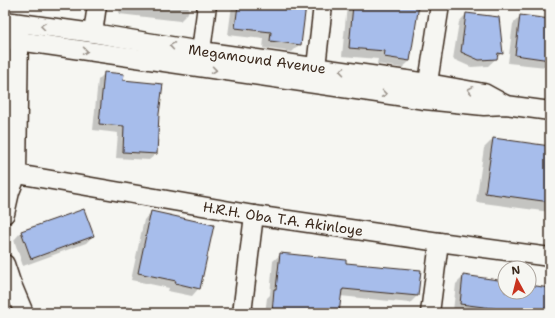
<svg xmlns="http://www.w3.org/2000/svg" width="555" height="318" font-family="'Shantell Sans',sans-serif">
<style>
.shadow{fill:#0003}
.building{fill:#a7bdeb;stroke:#3b2a1e}
.lines{fill:none;stroke-linecap:round;stroke-linejoin:round}
.minor-casing{stroke:#3b2a1e;stroke-width:21}
.minor{stroke:#f6f6f2;stroke-width:18}
.oneway{stroke:#989088}
.labels{text-anchor:middle;stroke-width:3;stroke-linejoin:round;paint-order:stroke}
.street-label{font-size:14px;fill:#3b2a1e;stroke:#f6f6f2}
</style>
<rect width="100%" height="100%" fill="#f6f6f2"/>
<filter id="ink" filterUnits="userSpaceOnUse"><feTurbulence type="fractalNoise" baseFrequency=".025" numOctaves="2"/><feDisplacementMap in="SourceGraphic" scale="8" xChannelSelector="R" yChannelSelector="G"/><feConvolveMatrix kernelMatrix="1 2 1 2 8 2 1 2 1" color-interpolation-filters="sRGB"/></filter>
<g filter="url(#ink)">
<path class="shadow" d="M120,5H189L188,13L180,21L119,14Z
M232,5H305L300,44L292,52L263,48L264,39L228,35Z
M347,5H418L410,61L402,68L377,64L378,59L342,56Z
M466,14L502,53L488,66L471,67L453,59L459,22Z
M520,16L550,20V65L549,64L546,67L508,63L513,24Z
M105,73L158,114L156,154L149,160L116,158L118,133L93,130L98,80Z
M493,139L550,147V212L476,202L484,148Z
M84,210L93,236L86,243L23,266L14,240L21,232Z
M151,212L199,288L192,296L168,291L169,288L131,280L144,220Z
M281,254L417,296L410,303L340,296L338,313H265L267,298L270,295L273,261Z
M464,276L505,282V292H529V286L550,289V313H467L453,311L456,284Z
M129,306L132,313H108Z"/>
<path class="building" d="M238,5H306L301,45L270,41L271,32L235,28Z
M353,5H419L410,61L384,57L385,51L349,48Z
M466,13L499,17L503,54L498,53L497,59L479,60L461,52Z
M520,15L550,19V60L515,55Z
M104,72L124,74L123,80L163,84L159,114L157,154L123,152L124,126L99,124Z
M493,138L550,146V202L485,193Z
M84,209L94,236L31,259L21,231Z
M151,211L214,225L200,289L175,283L176,281L138,273Z
M280,253L346,260V263L421,270L418,296L343,289V290H342L339,313H272L274,289H276Z
M463,275L505,281V292H529V285L550,288V313H532L460,304Z"/>
<g class="lines">
<defs>
<g id="minor">
<path id="s1" d="M5,21L93,33L201,51L428,83L484,93L506,105"/>
<path d="M93,33L97,5"/>
<path d="M5,39L425,100L484,106L506,105L550,111"/>
<path d="M201,51L207,5"/>
<path d="M316,67L323,5"/>
<path d="M426,95L440,5"/>
<path id="s2" d="M5,176L17,174L254,215L439,242L550,257"/>
<path d="M5,214L10,192L17,174L19,30"/>
<path d="M5,264L11,282L24,313"/>
<path d="M242,313L254,215"/>
<path d="M430,313L439,242"/>
</g>
</defs>
<use href="#minor" class="minor-casing"/>
<use href="#minor" class="minor"/>
</g>
<defs><path id="oneway-chevron" d="M-2-3.5L2.5 0L-2 3.5" fill="none" stroke-width="1.6" stroke-linecap="round" stroke-linejoin="round"/></defs>
<g class="oneway">
<use href="#oneway-chevron" transform="translate(43 26) rotate(-173)"/>
<use href="#oneway-chevron" transform="translate(172 46) rotate(-171)"/>
<use href="#oneway-chevron" transform="translate(85 51) rotate(8)"/>
<use href="#oneway-chevron" transform="translate(214 70) rotate(8)"/>
<use href="#oneway-chevron" transform="translate(342 71) rotate(-172)"/>
<use href="#oneway-chevron" transform="translate(470 90) rotate(-170)"/>
<use href="#oneway-chevron" transform="translate(384 94) rotate(8)"/>
</g>
</g>
<g class="labels">
<g class="street-label">
<text dy="5" stroke="none"><textPath href="#s1" startOffset="255">Megamound Avenue</textPath></text>
<text dy="5" stroke="none"><textPath href="#s2" startOffset="282">H.R.H. Oba T.A. Akinloye</textPath></text>
</g>
</g>
<rect width="555" height="318" fill="none" stroke="#f6f6f2" stroke-width="20"/>
<rect x="10" y="10" width="535" height="298" fill="none" stroke="#3b2a1e" stroke-width="1.5" filter="url(#ink)"/>
<g transform="translate(517 280) rotate(353)"><circle r="19" fill="#f6f6f2" stroke="#aba49d"/>
<path d="M0-3L7 15L0 10L-7 15Z" fill="#c8321e"/>
<text y="-6" font-size="11" font-weight="bold" text-anchor="middle" fill="#3b2a1e">N</text>
</g>
</svg>
